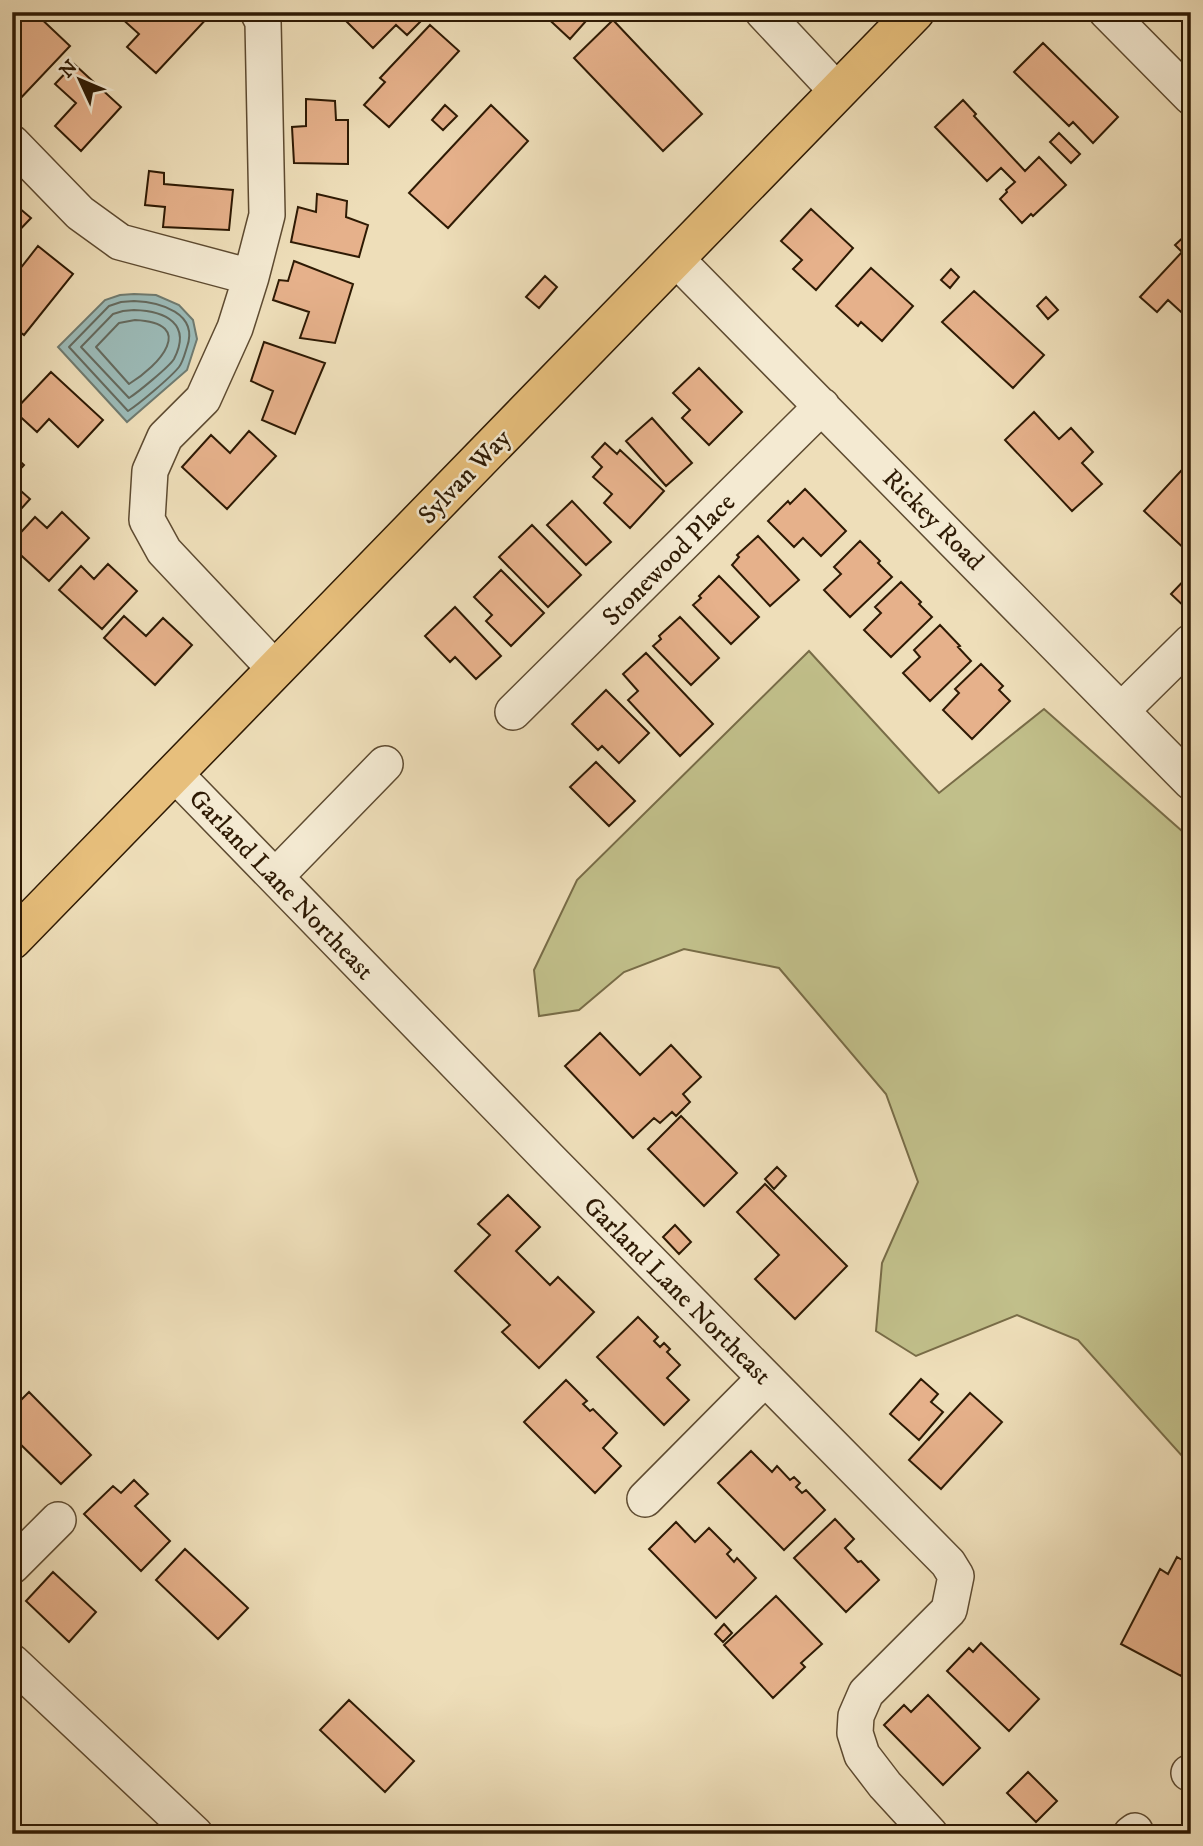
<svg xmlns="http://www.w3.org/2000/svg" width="1203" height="1846" font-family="'IM FELL DW Pica',serif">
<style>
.green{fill:#c1bf8a;stroke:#786c47;stroke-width:2}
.water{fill:#9cbbb8;stroke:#707b70;stroke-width:2}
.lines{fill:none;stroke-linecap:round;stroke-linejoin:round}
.shore{stroke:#656a5e;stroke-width:2}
.building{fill:#e6b18b;stroke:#2e1a04;stroke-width:2}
.minor-casing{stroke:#5e4b31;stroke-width:38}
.major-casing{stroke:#2e1a04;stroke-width:41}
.minor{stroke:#f4ead2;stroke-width:35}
.major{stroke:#e7bf7c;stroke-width:38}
.labels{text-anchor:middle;stroke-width:5;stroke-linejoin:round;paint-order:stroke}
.street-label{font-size:26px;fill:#2e1a04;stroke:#f4ead2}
</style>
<rect width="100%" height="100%" fill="#eedeb9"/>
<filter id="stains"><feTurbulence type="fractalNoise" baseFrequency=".00286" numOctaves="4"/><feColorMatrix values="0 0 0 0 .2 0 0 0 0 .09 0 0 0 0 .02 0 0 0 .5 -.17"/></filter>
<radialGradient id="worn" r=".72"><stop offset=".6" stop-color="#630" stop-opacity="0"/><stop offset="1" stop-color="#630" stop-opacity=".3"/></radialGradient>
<path class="green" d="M809,651L939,793L1044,709L1191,839V1466L1078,1340L1017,1315L916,1356L876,1331L882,1263L918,1182L886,1094L779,968L684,949L624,972L579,1010L539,1016L534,970L577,880Z"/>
<path class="water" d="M134,294L156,295L179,305L193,320L197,339L187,370L127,422L58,347L105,300L120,295Z"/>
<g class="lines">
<path class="shore" d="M134,301C160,302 199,313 187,347C185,353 183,362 179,367C170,378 139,404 128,411L69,347L109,306L121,302Z
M134,310C166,311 192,324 174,359C169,367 137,393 129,398L81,347L113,314L123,311Z
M135,320C198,323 159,366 129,384L96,347L119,323Z"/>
</g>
<path class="building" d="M28,12H34L70,46L17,102L12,97V46L17,42L12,38V29Z
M124,12H156L159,16L163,12L211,14L156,73L127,47L139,34L120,17Z
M351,12H430L407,35L396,25L373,48L344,19Z
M541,12H594L570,39Z
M613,20L702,114L663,151L574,58Z
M430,25L459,51L389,127L364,105L385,82L380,78Z
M1043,43L1118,117L1093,143L1073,122L1069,126L1014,72Z
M74,64L121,107L81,151L55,126L76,103L55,84Z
M306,99L335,101L336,120H348V164L294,163L292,127L306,126Z
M963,100L976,114L974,116L1025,171L1039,157L1066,185L1033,216L1031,214L1022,223L1000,199L1007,192L1006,190L1015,182L1001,168L987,181L935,127Z
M445,105L457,116L443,130L432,120Z
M491,105L528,141L448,228L409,193Z
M1059,133L1080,154L1071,163L1050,142Z
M149,171L164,173V184L233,190L229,230L163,227L165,207L145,205Z
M317,194L347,201L346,217L368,225L359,257L291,242L298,207L316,212Z
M12,202L31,218L12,238Z
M811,209L853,248L816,290L793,269L802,260L781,241Z
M1191,230V321L1168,300L1157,312L1140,297L1182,252L1175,245Z
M38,246L73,274L24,335L12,326V279Z
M294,261L353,284L335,343L300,338L309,312L273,300L279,280L288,281Z
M871,268L913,306L882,341L861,322L858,326L836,306Z
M951,269L959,277L950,288L941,280Z
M545,276L557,287L539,308L526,297Z
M974,291L1044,355L1013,388L942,322Z
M1046,297L1058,310L1048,319L1037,306Z
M264,342L325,363L295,434L262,420L273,391L251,381Z
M699,368L742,412L709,445L682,418L690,410L673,393Z
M51,372L103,420L78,447L49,419L37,432L14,411Z
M1034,412L1059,439L1071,428L1093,452L1082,463L1102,484L1072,511L1005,440Z
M652,418L692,463L666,486L626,441Z
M249,431L276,456L227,509L182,467L211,435L230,453Z
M605,443L617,454L620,450L664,491L630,528L604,503L612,494L593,477L602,467L592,457Z
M12,454L24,465L12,478Z
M1191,460V554H1190L1144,511Z
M12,483L30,499L12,519Z
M805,489L846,531L821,556L803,538L794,547L768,521L788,501L790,504Z
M572,501L611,542L586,565L547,525Z
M62,512L89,538L49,581L12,547V542L35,517L47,528Z
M532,525L581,575L548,607L499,557Z
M758,536L799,580L770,606L732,565L739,557L737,555Z
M860,541L880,561L878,563L892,577L850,617L824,590L841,574L834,567Z
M108,564L137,591L102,629L59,590L81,566L94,579Z
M501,570L544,613L511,646L486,621L492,615L474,597Z
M1191,573V613L1171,594Z
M719,576L759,617L731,644L693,605L701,598L699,596Z
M901,582L921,602L919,604L932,617L891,657L864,630L881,613L875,607Z
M455,607L501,656L476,679L455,657L450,662L425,636Z
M124,616L146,636L163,618L192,645L155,685L104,638Z
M680,617L719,658L691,685L653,646L661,639L659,636Z
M940,625L960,646L958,647L971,661L930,701L903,673L920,657L914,650Z
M646,653L713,724L680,756L628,700L638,691L623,674Z
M981,664L1003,686L999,690L1010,701L972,739L943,710L959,693L955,689Z
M606,690L649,733L619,763L602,746L598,750L572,724Z
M596,762L635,801L609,826L570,787Z
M600,1033L640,1075L671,1045L701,1077L683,1094L690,1102L676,1116L672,1112L660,1123L654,1118L633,1138L565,1066Z
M681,1116L737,1173L704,1206L648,1149Z
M777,1167L786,1176L774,1189L765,1179Z
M765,1184L847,1266L795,1319L755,1279L779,1255L737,1212Z
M508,1195L540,1227L516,1251L550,1285L558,1277L594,1312L539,1368L502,1332L510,1325L455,1271L490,1235L478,1224Z
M675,1225L691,1242L679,1254L663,1237Z
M638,1317L658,1337L654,1341L660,1347L664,1343L670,1349L667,1352L680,1365L667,1378L689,1400L664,1425L597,1357Z
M921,1379L938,1394L931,1402L943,1412L919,1440L890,1414Z
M566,1380L587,1401L583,1404L590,1411L593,1409L617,1433L603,1448L621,1466L595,1493L524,1422Z
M29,1392L91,1455L61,1484L12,1436V1409Z
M970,1393L1002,1422L941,1489L909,1460Z
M751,1451L772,1472L777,1466L790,1480L794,1477L800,1483L796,1487L802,1493L806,1490L825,1510L784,1550L718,1483Z
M134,1480L148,1494L135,1506L170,1541L141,1571L84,1514L113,1486L121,1493Z
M835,1519L854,1539L845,1548L858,1562L861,1561L879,1580L846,1612L794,1558Z
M676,1522L695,1542L709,1528L731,1550L727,1554L734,1562L737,1558L756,1578L716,1618L649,1549Z
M185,1549L248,1608L218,1639L156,1580Z
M1177,1557L1191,1565V1658L1181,1676L1121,1644L1160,1569L1168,1574Z
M53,1572L96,1612L69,1642L26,1601Z
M776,1596L822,1644L801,1663L805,1667L773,1698L724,1645Z
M724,1624L732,1633L723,1642L715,1634Z
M981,1643L1039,1699L1009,1731L947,1671L969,1648L973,1652Z
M928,1695L980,1748L943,1785L884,1725L904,1705L911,1712Z
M349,1700L414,1761L385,1792L320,1730Z
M1028,1772L1057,1801L1036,1822L1007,1793Z"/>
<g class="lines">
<defs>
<path id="minor" d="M258,12L263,22L267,215L251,277L235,328L203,399L165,437L150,471L147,520L164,551L276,670
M763,12L837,91
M1107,12L1191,97
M12,143L80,213L120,242L251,277
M675,258L1191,782
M1122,710L1191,642
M513,712L822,406
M175,774L550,1160L948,1563L956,1576L949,1610L866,1693L856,1716L855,1733L862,1755L885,1785L930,1834
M275,877L385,764
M645,1499L765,1378
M12,1566L58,1520
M12,1662L195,1834
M1189,1773L1191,1772
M1131,1834L1135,1831"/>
<path id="major" d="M12,940L915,12"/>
</defs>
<use href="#minor" class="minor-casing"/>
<use href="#major" class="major-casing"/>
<use href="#minor" class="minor"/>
<use href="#major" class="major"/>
</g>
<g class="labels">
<g class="street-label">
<text transform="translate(464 476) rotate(-46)" y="9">Sylvan Way</text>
<text transform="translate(934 519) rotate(45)" y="9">Rickey Road</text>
<text transform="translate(668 559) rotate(-45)" y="9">Stonewood Place</text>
<text transform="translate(282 884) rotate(46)" y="9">Garland Lane Northeast</text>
<text transform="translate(678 1290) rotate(45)" y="9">Garland Lane Northeast</text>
</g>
</g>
<rect width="1203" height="1846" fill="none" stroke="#eedeb9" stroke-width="42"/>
<rect x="14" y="14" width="1175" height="1818" fill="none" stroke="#2e1a04" stroke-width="3.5"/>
<rect x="21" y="21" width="1161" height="1804" fill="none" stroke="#2e1a04" stroke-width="2"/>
<g transform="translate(80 80) rotate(314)" stroke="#f4ead2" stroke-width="5" paint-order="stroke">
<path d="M0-5L12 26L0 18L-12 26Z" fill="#2e1a04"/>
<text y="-10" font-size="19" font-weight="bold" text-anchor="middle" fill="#2e1a04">N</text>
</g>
<rect width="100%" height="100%" filter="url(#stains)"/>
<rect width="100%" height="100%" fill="url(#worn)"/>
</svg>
